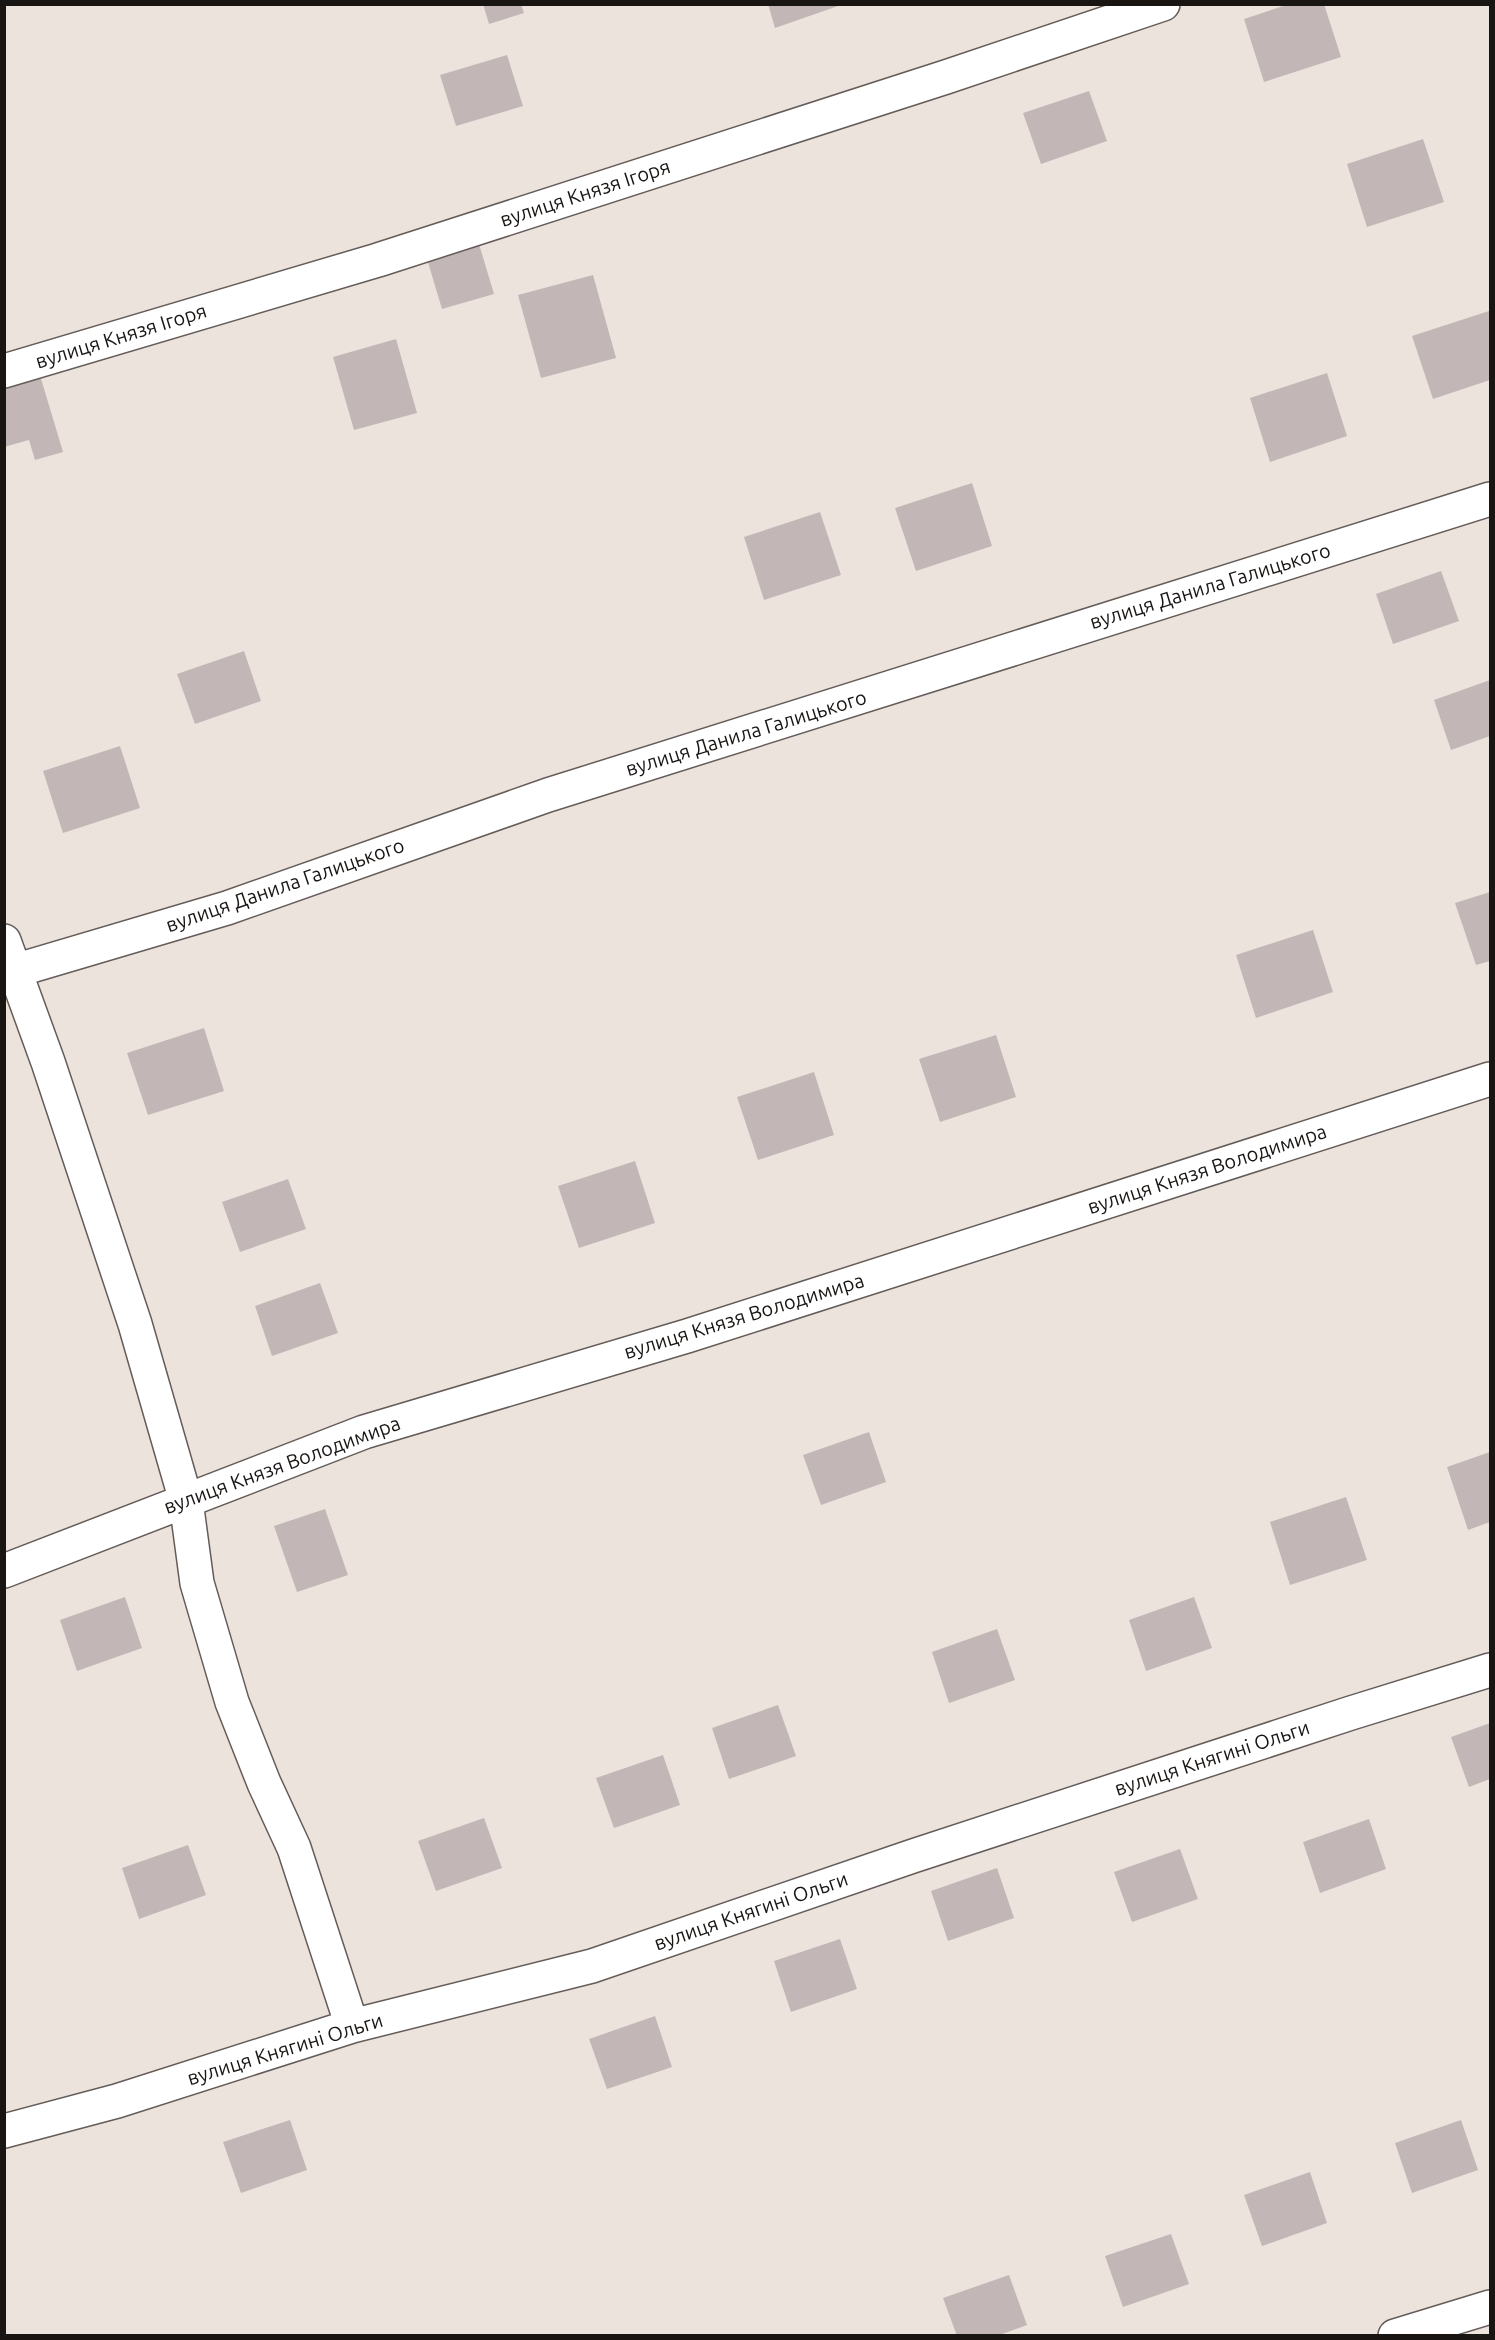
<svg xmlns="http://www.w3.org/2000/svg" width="1495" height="2340" font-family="Ubuntu,sans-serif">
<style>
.building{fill:#c2b7b6}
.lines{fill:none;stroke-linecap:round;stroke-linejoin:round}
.minor-casing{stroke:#645c58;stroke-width:36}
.minor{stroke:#fff;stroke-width:33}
.labels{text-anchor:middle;stroke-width:6;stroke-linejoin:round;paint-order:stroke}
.street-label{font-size:20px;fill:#181513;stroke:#fff}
</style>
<rect width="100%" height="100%" fill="#ece3dd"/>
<path class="building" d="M483,4H521L524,13L489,24Z
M768,4H841V5L775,28Z
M1289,4H1324L1341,57L1264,82L1244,19Z
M507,55L523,106L456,126L440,75Z
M1089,91L1107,141L1041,164L1023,113Z
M1423,139L1444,202L1367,227L1347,164Z
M476,234L494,294L442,309L424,249Z
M593,275L616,358L541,378L518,295Z
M1489,311L1490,380L1433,399L1412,336Z
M396,339L417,413L354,430L333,357Z
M36,362L63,452L35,460L29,440L4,447V371Z
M1327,373L1347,436L1270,462L1250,398Z
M972,483L992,546L916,571L895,508Z
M820,512L841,575L764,600L744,537Z
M1441,571L1459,621L1393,644L1376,594Z
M244,651L261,701L195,724L177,674Z
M1490,680V736L1451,750L1434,700Z
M120,746L140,808L63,833L43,771Z
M1490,892V961L1476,965L1455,903Z
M1313,930L1333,992L1256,1018L1236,955Z
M204,1028L224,1091L148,1115L127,1053Z
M996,1035L1016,1097L940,1122L919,1059Z
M814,1072L834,1135L758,1160L737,1097Z
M635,1161L655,1223L579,1248L558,1186Z
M288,1179L306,1229L240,1252L222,1202Z
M320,1283L338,1333L272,1356L255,1306Z
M869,1432L886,1482L821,1505L803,1455Z
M1490,1452V1522L1468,1530L1447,1467Z
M1346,1497L1367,1560L1290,1585L1270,1522Z
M325,1509L348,1575L297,1592L274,1526Z
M125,1597L142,1648L77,1671L60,1620Z
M1194,1597L1212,1648L1146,1671L1129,1620Z
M997,1629L1015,1680L949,1703L932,1652Z
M778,1705L796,1756L729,1779L712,1728Z
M1490,1723V1779L1469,1787L1451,1737Z
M663,1755L680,1805L614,1828L596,1778Z
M484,1818L502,1868L436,1891L418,1841Z
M1369,1819L1386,1869L1320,1893L1303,1842Z
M188,1845L206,1895L139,1919L122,1868Z
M1180,1849L1198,1899L1132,1922L1114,1872Z
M997,1868L1014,1918L948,1941L931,1891Z
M840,1939L857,1989L791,2012L774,1961Z
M655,2016L672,2067L607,2089L589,2039Z
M290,2120L307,2170L241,2193L223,2142Z
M1461,2120L1478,2170L1412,2193L1395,2143Z
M1310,2172L1327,2223L1262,2246L1244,2195Z
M1171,2234L1189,2284L1123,2307L1105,2256Z
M1009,2275L1027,2325L997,2336H957L943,2298Z"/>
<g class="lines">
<defs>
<path id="minor" d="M4,371L378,260L946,77L1163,4
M4,941L48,1062L135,1324L186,1501L197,1583L232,1702L264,1783L294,1848L352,2026
M4,974L227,908L548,795L1490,499
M4,1571L364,1432L687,1336L1490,1079
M4,2131L117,2101L352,2026L592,1966L913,1856L1351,1713L1490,1670
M1395,2336L1490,2307"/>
</defs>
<use href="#minor" class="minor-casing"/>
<use href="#minor" class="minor"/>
</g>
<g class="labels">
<g class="street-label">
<text transform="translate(585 193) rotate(-18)" y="7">вулиця Князя Ігоря</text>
<text transform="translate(121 336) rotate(-17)" y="7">вулиця Князя Ігоря</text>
<text transform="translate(1210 586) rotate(-17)" y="7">вулиця Данила Галицького</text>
<text transform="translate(746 733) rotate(-17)" y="7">вулиця Данила Галицького</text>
<text transform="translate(285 885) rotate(-19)" y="7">вулиця Данила Галицького</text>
<text transform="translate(1207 1169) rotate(-18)" y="7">вулиця Князя Володимира</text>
<text transform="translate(744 1316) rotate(-17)" y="7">вулиця Князя Володимира</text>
<text transform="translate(282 1465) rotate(-20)" y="7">вулиця Князя Володимира</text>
<text transform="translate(1212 1758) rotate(-18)" y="7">вулиця Княгині Ольги</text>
<text transform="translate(751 1911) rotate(-19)" y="7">вулиця Княгині Ольги</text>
<text transform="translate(285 2049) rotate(-17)" y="7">вулиця Княгині Ольги</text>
</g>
</g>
<rect width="1495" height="2340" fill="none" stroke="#181513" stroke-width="12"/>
</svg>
